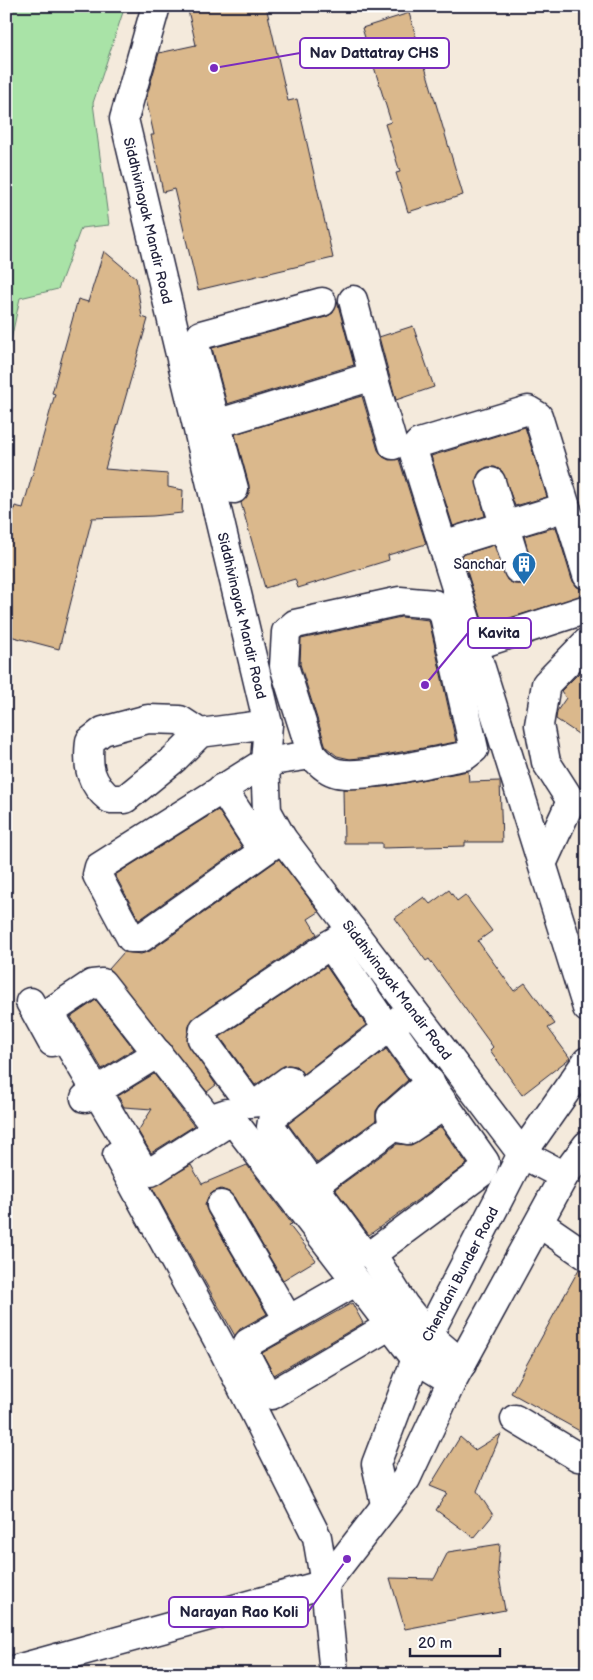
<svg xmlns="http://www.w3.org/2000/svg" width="593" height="1680" font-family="'Balsamiq Sans',sans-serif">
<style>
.green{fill:#a9e3a7;stroke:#668271}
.building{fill:#dab88c;stroke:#22223b}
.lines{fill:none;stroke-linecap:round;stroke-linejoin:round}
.minor-casing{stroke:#22223b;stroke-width:31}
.major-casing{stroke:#22223b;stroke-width:31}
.minor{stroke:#fff;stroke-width:28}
.major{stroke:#fff;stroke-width:28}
.labels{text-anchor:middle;stroke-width:4;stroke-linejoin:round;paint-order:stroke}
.street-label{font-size:14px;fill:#22223b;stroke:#fff}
.poi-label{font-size:14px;fill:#22223b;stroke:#fff;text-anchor:end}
.leader{fill:none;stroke:#7b2cbf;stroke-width:2}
.callout-dot{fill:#7b2cbf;stroke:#fff;stroke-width:2}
.callout{fill:#fff;stroke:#7b2cbf;stroke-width:2}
.callout-label{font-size:15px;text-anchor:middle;font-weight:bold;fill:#22223b}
</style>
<rect width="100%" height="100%" fill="#f4eadc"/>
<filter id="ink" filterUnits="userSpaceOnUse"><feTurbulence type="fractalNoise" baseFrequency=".02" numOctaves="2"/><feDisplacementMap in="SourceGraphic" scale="10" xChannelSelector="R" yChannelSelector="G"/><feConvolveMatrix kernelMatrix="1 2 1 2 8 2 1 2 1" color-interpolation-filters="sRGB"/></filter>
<g filter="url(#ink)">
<path class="green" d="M6,6H125L93,103L109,225L81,228L58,289L20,298L6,363Z"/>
<path class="building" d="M187,6H266L288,101L297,99L333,258L198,290L174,189L163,192L151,135H154L146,99L159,53L196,45Z
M409,13L463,195L408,212L396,173L400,172L385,124L391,122L362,28Z
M104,251L136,278L142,317L148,319L105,469L168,474V487L183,490L182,513L153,516L92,518L59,649L6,635V541L15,506L23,508L55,394L52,393L78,299L88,302Z
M337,301L354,365L227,404L212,348L326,317L333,313Z
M413,326L434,387L396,400L379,337Z
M362,396L378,450L383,457L389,460L399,459L426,544L388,555L389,560L298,588L295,579L265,588L241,503L249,493V485L235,434Z
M525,427L547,497L515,506L502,471L495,467H487L480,471L476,479L485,516L453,526L431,456Z
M556,527L572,580L577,587L587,590V594L484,626L462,555L494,545L507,580L514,584H522L529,580L533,572L524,536Z
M401,617L429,620L456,742L379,756L350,759L337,756L326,747L300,664L301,639Z
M587,665V740L556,719L557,711L566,698L561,691Z
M468,771L469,782L500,781L502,842H465V846L382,848V843H344L343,789L383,787Z
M218,810L242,847L139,920L115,875Z
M279,859L319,912L308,919L317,934L195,1017L189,1026L187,1042L216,1085L207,1092L109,969L124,952L141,954L150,951Z
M449,890L457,901L465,895L492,931L478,941L514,991L525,983L555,1024L548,1028L570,1058L522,1095L490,1050L493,1047L429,959L426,961L395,918L424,897L430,904Z
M326,966L366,1025L303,1074L296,1066L287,1065L255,1085L220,1037Z
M96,1000L134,1049L102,1069L71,1017Z
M386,1049L408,1080L380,1105L376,1111V1120L317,1163L288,1124Z
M154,1074L194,1126L151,1153L138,1131L152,1109L124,1107L118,1096Z
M441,1127L467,1164L369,1235L335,1189L397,1144L411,1145Z
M191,1165L202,1184L247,1165L292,1224L289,1225L316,1260L283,1280L234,1197L229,1192L221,1189L213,1192L208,1197L205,1205L208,1213L267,1314L240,1329L235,1336L152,1187Z
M579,1269L587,1271V1435L511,1393Z
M352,1303L363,1323L274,1375L262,1353Z
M501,1434L477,1491L493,1515L474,1538L436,1510L447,1493L430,1486L460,1437L475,1450Z
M500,1544L498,1571L505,1610L405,1629L390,1578L434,1579L448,1552Z"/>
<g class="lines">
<defs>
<g id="minor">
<path id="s1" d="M156,6L124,119L268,724L265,762L267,811L282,838L522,1154L564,1176"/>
<path d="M353,300L373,376"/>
<path d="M200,429L373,376L393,445"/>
<path d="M491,482L518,569"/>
<path d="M234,489L195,345L201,335L322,302"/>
<path d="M443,545L566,507"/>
<path d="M587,575L538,416L528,410L419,443L413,450L587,1008"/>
<path d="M474,646L587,609"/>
<path d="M200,733L180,720L148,719L103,731L90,741C87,767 90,783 110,799H125L174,759L200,733L268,724"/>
<path d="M222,788L263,851"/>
<path d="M571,801L546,762L539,725L546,684L587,642"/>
<path d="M282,838L141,938H131L97,875L99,867L265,762L312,755C318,762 327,771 337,773C365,779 433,761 465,756L474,749L443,611L434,604L400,601L295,624L286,632L284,666L312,755"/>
<path d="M543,862L571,801"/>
<path d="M330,944L378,1015"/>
<path d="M30,1002L52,1042"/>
<path d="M390,1027L485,1162L482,1172L372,1254L362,1252L271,1127L273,1116L412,1010"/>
<path d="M289,1080L259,1102L249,1103L202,1039L204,1029L352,930"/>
<path d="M85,1098L158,1053"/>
<path d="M232,1120L151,1172L143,1170L53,1018V1010L92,984L102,983L209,1119L227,1113L416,1359L452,1381"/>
<path d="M393,1127L408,1130L445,1105"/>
<path d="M117,1155L220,1344L317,1537L325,1584L334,1674"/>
<path d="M314,1185L393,1127L391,1116L430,1082"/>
<path d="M221,1205L288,1319"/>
<path d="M539,1223L587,1256"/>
<path d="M372,1254L404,1305L428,1335L462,1364"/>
<path d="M355,1282L248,1343L245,1353L266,1393L272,1395L389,1326"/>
<path d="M515,1419L578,1457L587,1452"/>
</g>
<g id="major">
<path id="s2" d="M385,1504L376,1464L416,1359L522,1154L587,1061"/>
<path d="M6,1672L325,1584L406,1479L452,1381L564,1176L587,1145"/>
</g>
</defs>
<use href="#minor" class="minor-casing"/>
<use href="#major" class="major-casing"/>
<use href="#minor" class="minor"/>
<use href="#major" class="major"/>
</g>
</g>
<defs>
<symbol id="building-pin" viewBox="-11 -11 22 30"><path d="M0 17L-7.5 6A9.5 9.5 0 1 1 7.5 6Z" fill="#1f6fb2" stroke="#fff"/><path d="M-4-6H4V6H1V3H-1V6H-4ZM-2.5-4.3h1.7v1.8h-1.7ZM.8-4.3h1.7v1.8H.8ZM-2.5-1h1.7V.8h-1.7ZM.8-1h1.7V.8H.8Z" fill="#fff"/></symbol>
</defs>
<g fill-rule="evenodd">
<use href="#building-pin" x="510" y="550" width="28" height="38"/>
</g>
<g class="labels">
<g class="street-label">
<text dy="5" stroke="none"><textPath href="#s1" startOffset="222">Siddhivinayak Mandir Road</textPath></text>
<text dy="5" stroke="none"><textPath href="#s1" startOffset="628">Siddhivinayak Mandir Road</textPath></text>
<text dy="5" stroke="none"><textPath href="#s1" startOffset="1048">Siddhivinayak Mandir Road</textPath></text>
<text dy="5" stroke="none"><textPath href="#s2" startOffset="249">Chendani Bunder Road</textPath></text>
</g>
<g class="poi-label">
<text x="506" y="569">Sanchar</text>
</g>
</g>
<path class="leader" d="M214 68L300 53M425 685L468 633M347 1559L308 1612"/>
<g class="callout-dot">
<circle cx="214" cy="68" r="5"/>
<circle cx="425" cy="685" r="5"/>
<circle cx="347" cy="1559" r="5"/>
</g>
<g class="callout">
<rect x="300" y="38" width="149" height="30" rx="5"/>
<rect x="468" y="618" width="63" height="30" rx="5"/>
<rect x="169" y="1597" width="139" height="30" rx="5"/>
</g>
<g class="callout-label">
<text x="374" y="58">Nav Dattatray CHS</text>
<text x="499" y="638">Kavita</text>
<text x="239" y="1617">Narayan Rao Koli</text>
</g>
<rect width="593" height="1680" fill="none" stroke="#fff" stroke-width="25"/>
<rect x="12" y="12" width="568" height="1655" fill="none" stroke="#22223b" stroke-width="2" filter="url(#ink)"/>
<path d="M410 1648v8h90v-8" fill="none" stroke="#22223b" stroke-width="2.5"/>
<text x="418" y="1648" font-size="15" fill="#22223b" stroke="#ffffff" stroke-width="4" paint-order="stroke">20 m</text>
</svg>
